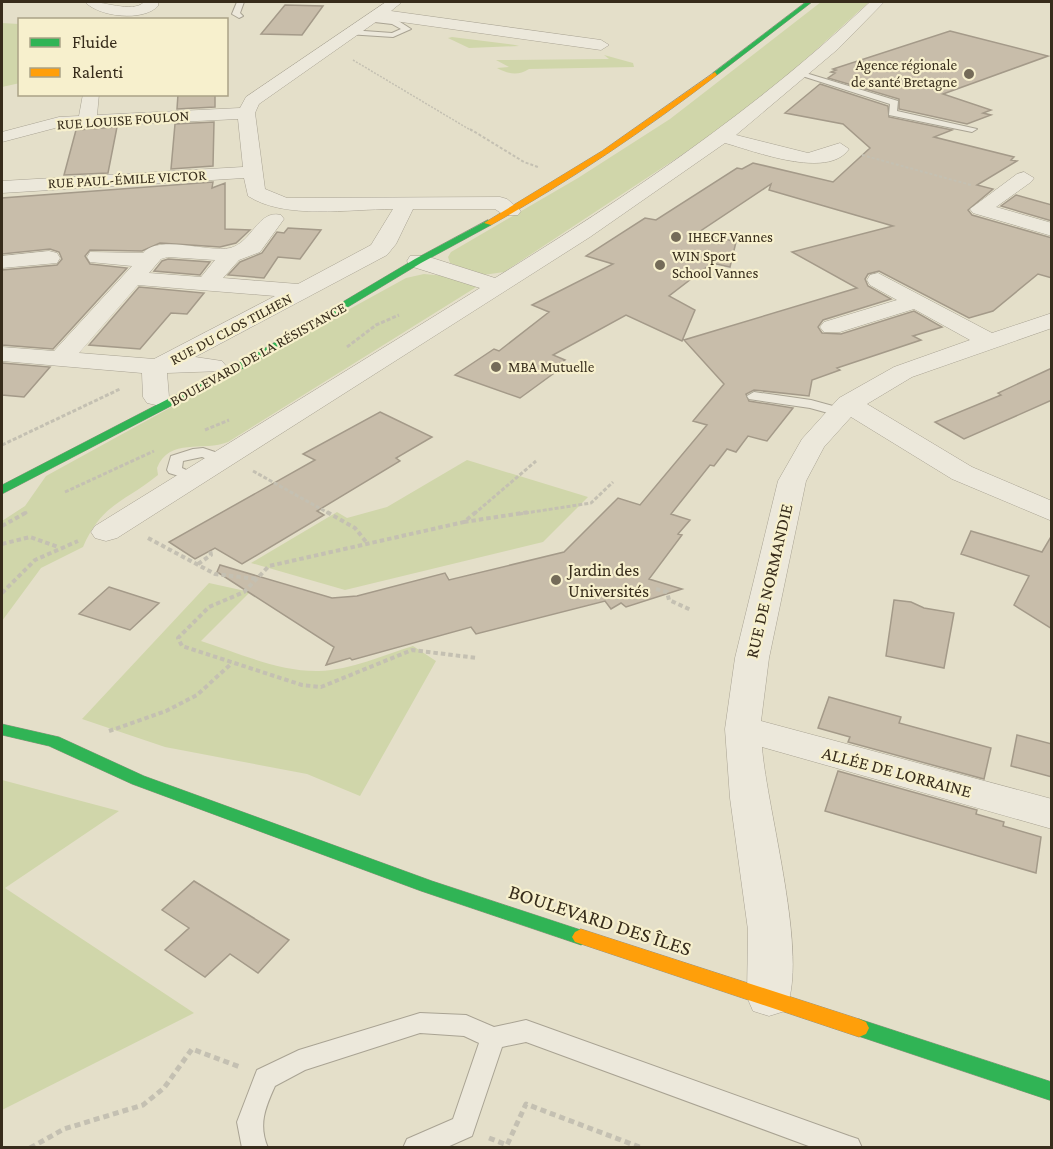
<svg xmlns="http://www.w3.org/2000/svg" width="1053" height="1149" font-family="'Crimson Pro',serif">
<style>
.green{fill:#d0d6aa}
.building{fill:#c8bdaa;stroke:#a49a89;stroke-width:1.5}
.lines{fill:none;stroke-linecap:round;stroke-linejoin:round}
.lane-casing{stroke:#a9a393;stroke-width:2}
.street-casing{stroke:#a9a393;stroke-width:1}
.fast-casing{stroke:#989383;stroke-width:1}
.slow-casing{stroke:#989383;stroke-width:1}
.path-far4{stroke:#c4c0b2;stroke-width:1.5;stroke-dasharray:2 1.5;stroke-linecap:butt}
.path-far3{stroke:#c4c0b2;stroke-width:2;stroke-dasharray:3 2;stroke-linecap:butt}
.path-far2{stroke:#c4c0b2;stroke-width:3;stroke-dasharray:4 2;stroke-linecap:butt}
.path-far1{stroke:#c4c0b2;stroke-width:4;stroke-dasharray:4.5 3;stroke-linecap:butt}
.path{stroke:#c4c0b2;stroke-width:5;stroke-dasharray:6 4;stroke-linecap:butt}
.lane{fill:#ece8db;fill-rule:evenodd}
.street{fill:#ece8db;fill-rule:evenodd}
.fast{fill:#30b455;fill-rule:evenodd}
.slow{fill:#ff9f0a;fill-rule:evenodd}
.poi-dot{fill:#746b58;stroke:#f7f0cd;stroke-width:2}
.labels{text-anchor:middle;stroke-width:4.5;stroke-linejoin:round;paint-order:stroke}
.far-poi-label{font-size:15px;fill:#372c1b;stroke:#f7f0cd;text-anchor:start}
.far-street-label{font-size:15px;fill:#372c1b;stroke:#f7f0cd}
.poi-label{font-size:18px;fill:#372c1b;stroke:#f7f0cd;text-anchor:start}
.street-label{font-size:18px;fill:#372c1b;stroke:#f7f0cd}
.near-street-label{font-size:21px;fill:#372c1b;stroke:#f7f0cd}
</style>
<rect width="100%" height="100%" fill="#e4dfc9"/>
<path class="green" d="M821,2H869L785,78L721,129L504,272L483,275L450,263L448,257L451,252L578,178L670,119Z
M2,23L19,24L20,83L2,87Z
M452,37L515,45L519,46L469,48L448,38Z
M604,55L633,63L634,67L529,69C518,76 508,74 497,68L509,67L496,60L609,59Z
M424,274L445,276L478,286L228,442C204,452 169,437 157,468L158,475C125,502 102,503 83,547L41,568L2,621V521L25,506L46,476L406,278Z
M467,460L588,497L543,542L345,590L251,563L337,512L347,518L387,507Z
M209,583L250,592L201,641C238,653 280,672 319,671C351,670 384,655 413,646L436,661L360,796L307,774L165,747L82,719Z
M2,780L119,811L5,888L194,1013L2,1110Z"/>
<path class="building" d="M285,5L323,6L302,35L261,34Z
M950,31L1048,56L943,94L991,110L983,113L991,115L967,124L899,109V99L828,78L835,73L831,72L836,70L833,69Z
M820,84L888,106L889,117L952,130L934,137L1014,157L1011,160L1017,161L977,185L993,189L968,210L972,215L1052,238V278L1038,274L993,311L969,318L879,271L868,274L865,279L868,286L891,299L823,320L818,327L822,333L841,334L914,311L942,327L913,336L921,340L837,368L840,370L812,380L809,396L754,390L746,394L749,401L793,408L767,441L748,436L736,452L727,449L714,466L710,465L671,514L690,520L678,534L682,535L649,579L682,589L626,607L621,603L611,609L605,601L476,634L471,627L352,660L350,658L326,665L334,647L217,572L220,565L332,598L357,596L445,573L449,580L564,552L618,498L640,505L707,425L693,421L724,384L684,340L857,288L792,252L893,226L769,190L771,184L699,232L736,242L730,267L712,263L669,296L695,310L682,341L626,315L553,355L565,360L552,369L557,371L520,398L455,375L494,349L499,351L549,312L532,305L613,264L586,256L645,218L656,220L737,168L742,169L753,163L833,182L870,148L843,124L785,113Z
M178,94H215V107L177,109Z
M214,122L213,166L171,169L175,124Z
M117,127L108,173L64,175L76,130Z
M213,182L212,188L225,183V229L250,230L236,243L220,247L160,243L142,251L90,250L85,256L90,264L127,268L53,349L2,345V270L57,265L62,259L59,252L50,249L2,254V198Z
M1016,195L1052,205V221L1001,206Z
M288,228L321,230L300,259L278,257L264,278L228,275L240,262L262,253L277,232L284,233Z
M168,259L210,262L200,275L154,271L162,261Z
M139,287L204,293L187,314L171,313L140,349L89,345Z
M2,363L50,367L24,397L2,395Z
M1052,368V400L964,439L935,422L1001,395L998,393Z
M380,412L432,437L396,458L400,461L317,511L324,515L242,564L215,548L195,559L169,542L315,460L303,454Z
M971,531L1042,552L1052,535V629L1014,605L1029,576L961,554Z
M109,587L159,603L130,630L79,614Z
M894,600L911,602L924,608L954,613L944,668L886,656Z
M829,697L901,717L899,723L991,748L984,779L848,742L850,737L818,728Z
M1017,735L1052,744V777L1011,766Z
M838,771L977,810L976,814L1004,822L1003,826L1041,837L1036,873L825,811Z
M194,881L289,940L258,973L230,954L205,977L165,950L189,928L162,910Z"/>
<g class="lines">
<defs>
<path id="lane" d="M237,2H244L240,13L243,16L239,18L232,14Z
M369,17L397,20L411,29L393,37L347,34L350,30L392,33L401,29L392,24L366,21Z
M799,71L898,101L897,111L977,129L972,132L889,115L890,104L799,75Z
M754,392L811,400L844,409L846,412L839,416L810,408L749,399L747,396Z
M203,448L218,453L226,460L219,464L202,457L183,461L182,468L199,476L192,480L169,473L167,470L171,456L193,449Z
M420,1013L466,1015L494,1027L526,1020L849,1136L858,1139L862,1148H814L526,1042L502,1047L472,1136L445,1148H403L407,1139L453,1119L479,1043L464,1036L420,1033L305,1070L275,1086C265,1108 258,1125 268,1148H242L237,1122L257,1070L299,1050Z"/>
<path id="street" d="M85,2C101,0 133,14 144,2H158V6C143,22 99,17 85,2Z
M386,2H402L391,11L601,40L609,45L601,50L380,19L259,104L255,113L265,189L287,198L500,197L507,199L521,211L518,215H504L495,209H413L396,244L387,255L195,357L222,361L226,366L222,371L167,373L169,397L165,403L156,405L147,403L143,397L142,373L2,361V347L54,351L132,266L90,262L87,257L90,252L143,253C160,234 207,253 230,248C252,243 258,209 281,215L284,219L260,252L239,260L223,278L298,284L371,245L393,209C349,209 285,220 248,196L244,178L2,193V181L243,167L238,119L94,126L87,128L59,127L2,142V132L59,117L79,116L83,94H99L97,115L240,108L246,97ZM168,257L215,260L201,277L149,273L161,259ZM138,285L275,296L154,359L79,353Z
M870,2H884L838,49L736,135L808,153L840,143L849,149C828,180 754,151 725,143L590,237L117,538L106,541L95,538L91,532L95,526L480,288L410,266L407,261L410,256H426L495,278C628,196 756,110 870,2Z
M1024,172L1034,178L1031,182L996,207L1052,223V236L973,213L970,209L1017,174Z
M49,251L57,253L60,258L57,263L2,268V256Z
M878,273L992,333L1052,313V328L912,377L867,404L972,467L1052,501V521L952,479L851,417L824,447L806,481L769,658L761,721L1052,799V829L762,747C767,811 810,958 785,1011L769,1016L753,1011L747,997L748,930L730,798L725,729L735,658L778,481L802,439L839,398L894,367L970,340L914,309L840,332H824L820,327L824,322L897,300L870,285L867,280L870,275Z"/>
<path id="fast" d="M806,2H812L717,75H713V73Z
M488,220L492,223L491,225L421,263L263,358L2,494V485L255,354L415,259Z
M2,724L59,737L144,776L432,881L587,932L590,937L587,942L581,945L421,891L132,784L49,746L2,735Z
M859,1019L1052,1082V1101L852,1034L849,1028L852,1022Z"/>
<path id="slow" d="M715,72L717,75C645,130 570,181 491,225L484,223L602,151Z
M581,929L859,1019L866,1022L869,1028L866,1034L859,1037L575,942L572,937L575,932Z"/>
</defs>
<use href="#lane" class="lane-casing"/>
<use href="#street" class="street-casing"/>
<use href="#fast" class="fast-casing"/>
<use href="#slow" class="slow-casing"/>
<path class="path-far4" d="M353,60L472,131"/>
<path class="path-far3" d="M470,129L524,162L538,167
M862,155L971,185"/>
<path class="path-far2" d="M347,347L376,325L399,315
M205,430L229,420
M2,445L120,389
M253,471L330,514
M65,492L154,451
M24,514L27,512
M474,514L536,461
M519,514L591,503L613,482"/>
<path class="path-far1" d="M327,512L355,528L367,543
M476,512L464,522L269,566L244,592L209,607L178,638L182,646L302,685L321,687L412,650L477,658
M464,522L529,512
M2,526L27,512
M148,538L215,574L257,579
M2,544L30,537L58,547
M198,564L211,555L210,550
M656,589L667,592L669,600L691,610
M2,593L35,560L78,541
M109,731L166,711L197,695L232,663"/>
<path class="path" d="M489,1138L507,1145L526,1104L642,1148
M30,1148L64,1129L143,1105L164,1088L192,1049L240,1067"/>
<use href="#lane" class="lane"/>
<use href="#street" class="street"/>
<use href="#fast" class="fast"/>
<use href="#slow" class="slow"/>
</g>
<g class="poi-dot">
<circle cx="969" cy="74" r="6"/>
<circle cx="676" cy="237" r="6"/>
<circle cx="660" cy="265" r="6"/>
<circle cx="496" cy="367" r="6"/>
<circle cx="556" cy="580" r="6"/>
</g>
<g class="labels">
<g class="far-poi-label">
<text x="957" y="70" text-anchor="end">Agence régionale<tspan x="957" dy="17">de santé Bretagne</tspan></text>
<text x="688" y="242">IHECF Vannes</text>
<text x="672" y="261">WIN Sport<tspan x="672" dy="17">School Vannes</tspan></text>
<text x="508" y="372">MBA Mutuelle</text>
</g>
<g class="far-street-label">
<text transform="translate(123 120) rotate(-4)" y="5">RUE LOUISE FOULON</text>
<text transform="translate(127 179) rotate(-3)" y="5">RUE PAUL-ÉMILE VICTOR</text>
<text transform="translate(231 329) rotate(-28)" y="5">RUE DU CLOS TILHEN</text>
<text transform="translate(258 354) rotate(-29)" y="5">BOULEVARD DE LA RÉSISTANCE</text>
</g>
<g class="poi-label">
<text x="568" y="576">Jardin des<tspan x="568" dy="21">Universités</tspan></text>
</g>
<g class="street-label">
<text transform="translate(769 581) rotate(-77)" y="6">RUE DE NORMANDIE</text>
<text transform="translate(897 772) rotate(15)" y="6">ALLÉE DE LORRAINE</text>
</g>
<g class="near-street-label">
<text transform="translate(600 920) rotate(18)" y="7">BOULEVARD DES ÎLES</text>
</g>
</g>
<rect width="1053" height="1149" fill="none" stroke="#372c1b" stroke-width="6"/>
<rect x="18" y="18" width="210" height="78" fill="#f7f0cd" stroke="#aaa286" stroke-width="1.5"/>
<rect x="30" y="38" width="30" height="9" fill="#30b455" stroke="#aaa286" stroke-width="1.5"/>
<text x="72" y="48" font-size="18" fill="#372c1b">Fluide</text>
<rect x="30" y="68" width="30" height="9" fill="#ff9f0a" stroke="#aaa286" stroke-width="1.5"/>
<text x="72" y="78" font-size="18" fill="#372c1b">Ralenti</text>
</svg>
